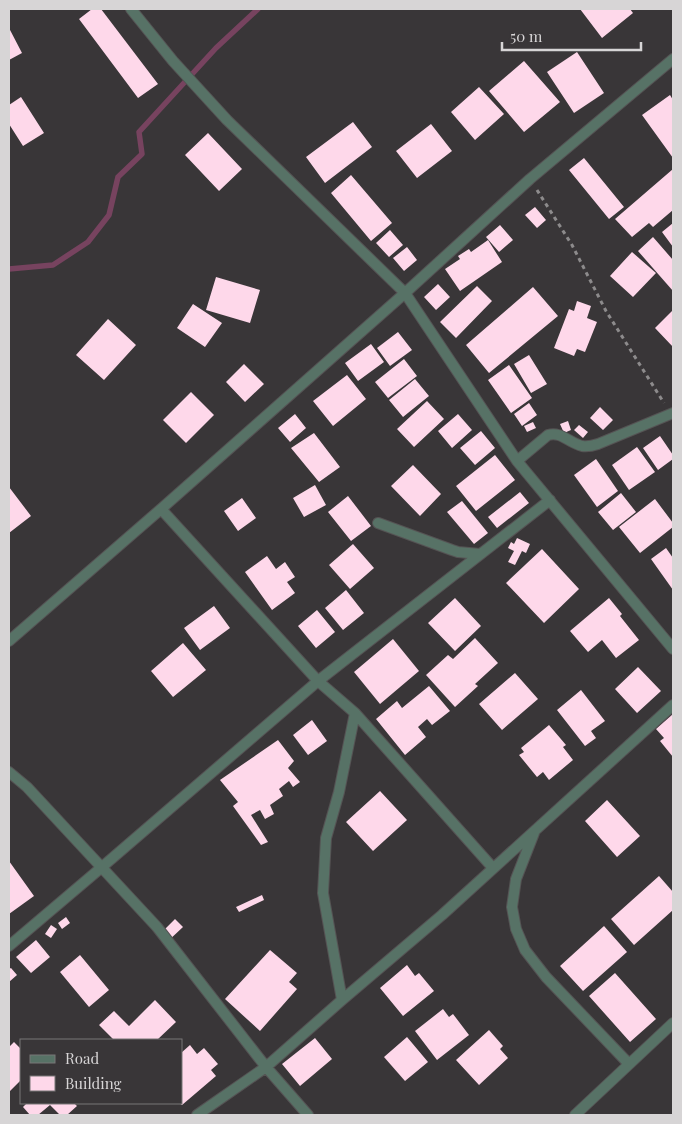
<svg xmlns="http://www.w3.org/2000/svg" width="682" height="1124" font-family="'Playfair Display',serif">
<style>
.lines{fill:none;stroke-linecap:round;stroke-linejoin:round}
.stream{stroke:#77435f;stroke-width:5.5}
.building{fill:#fed8ea}
.minor-casing{stroke:#555354;stroke-width:12}
.path{stroke:#8d8b8c;stroke-width:3;stroke-dasharray:4 4;stroke-linecap:butt}
.minor{stroke:#577266;stroke-width:10}
</style>
<rect width="100%" height="100%" fill="#393638"/>
<g class="lines">
<path class="stream" d="M9,269L53,265L88,242L109,215L118,177L142,154L139,132L216,48L258,9"/>
</g>
<path class="building" d="M92,9H101L158,84L138,98L79,19Z
M580,9H630L633,13L602,38Z
M9,28L22,53L9,60Z
M577,52L604,93L574,113L547,72Z
M524,61L560,102L524,132L489,91Z
M479,87L504,114L475,140L451,112Z
M670,95L673,100V158L642,115Z
M21,97L44,133L23,146L9,124V105Z
M353,122L372,147L325,183L306,157Z
M431,124L452,151L417,178L396,151Z
M208,133L242,169L219,191L185,155Z
M584,158L624,207L609,219L569,170Z
M673,169V210L653,227L649,223L632,237L615,219Z
M351,175L392,223L371,241L331,193Z
M535,207L546,220L537,228L525,215Z
M673,223V247L662,232Z
M500,225L513,240L499,252L486,237Z
M390,230L403,245L389,257L376,243Z
M653,237L673,260V291L638,251Z
M488,240L502,262L460,291L445,269L460,259L458,256L469,249L471,252Z
M407,247L417,260L404,271L393,258Z
M632,252L656,273L633,297L610,276Z
M216,277L260,290L250,323L206,310Z
M438,284L450,297L436,310L424,297Z
M477,286L492,301L456,338L440,322Z
M533,287L558,316L489,373L466,345Z
M577,301L591,306L587,318L597,322L585,352L577,349L574,356L554,348L569,309L574,311Z
M193,304L222,323L205,347L177,328Z
M673,310V347L655,328Z
M108,319L136,345L104,380L76,355Z
M398,332L412,350L390,366L377,348Z
M371,344L384,362L358,381L345,363Z
M529,355L547,384L531,393L514,364Z
M404,359L417,376L388,398L375,382Z
M244,364L264,384L245,402L226,382Z
M509,365L532,398L511,413L488,380Z
M347,375L366,399L333,426L313,401Z
M415,379L429,396L403,417L389,400Z
M191,392L214,415L186,443L163,420Z
M427,401L444,419L414,447L397,429Z
M529,403L537,415L522,426L514,414Z
M600,407L613,420L603,430L590,418Z
M295,414L306,428L290,442L278,428Z
M458,414L472,430L452,448L438,431Z
M568,421L571,430L564,433L560,424Z
M533,422L536,428L527,432L524,426Z
M579,425L588,432L583,438L574,430Z
M481,431L495,448L475,465L460,448Z
M314,433L340,467L319,482L291,448Z
M660,436L673,455V459L658,470L643,448Z
M637,447L655,472L629,490L612,465Z
M495,455L515,480L476,511L456,486Z
M596,459L618,491L597,507L574,475Z
M413,465L441,494L420,516L391,486Z
M315,485L326,505L304,517L293,498Z
M9,487L31,516L9,533Z
M520,492L529,503L497,528L488,517Z
M621,493L636,512L613,530L598,512Z
M348,496L371,526L351,541L328,512Z
M242,498L256,518L238,531L224,511Z
M655,499L673,523V527L640,553L619,527Z
M462,501L488,533L474,544L447,512Z
M517,538L530,544L526,553L522,551L515,565L508,562L514,551L508,548L511,542L514,544Z
M353,544L374,568L350,589L329,565Z
M666,548L673,558V590L651,559Z
M542,549L579,589L544,623L506,583Z
M267,556L276,569L285,562L295,577L287,582L295,593L272,610L245,572Z
M346,590L364,613L343,630L325,608Z
M455,598L481,626L455,651L428,623Z
M609,598L622,614L620,616L639,640L616,658L602,640L588,652L570,631Z
M214,606L230,628L200,650L184,628Z
M317,610L335,632L316,648L298,626Z
M475,638L498,663L475,684L478,686L455,707L426,675L448,655L453,659Z
M393,639L419,671L380,704L354,672Z
M183,643L206,670L173,697L151,671Z
M638,667L661,691L637,713L615,689Z
M515,673L538,699L502,730L479,704Z
M429,686L450,711L432,725L427,719L418,727L426,737L405,755L376,719L397,701L402,708Z
M581,690L605,721L591,731L596,738L585,746L557,710Z
M673,714V757L660,741L664,738L656,729Z
M312,720L327,741L308,755L293,735Z
M549,725L566,745L563,747L573,760L549,780L543,772L537,777L519,755L524,752L521,748Z
M278,740L294,761L288,768L300,782L293,787L289,781L279,789L283,796L270,805L274,814L265,819L260,810L251,815L268,842L261,845L233,806L238,802L220,780Z
M380,791L407,820L373,851L346,822Z
M607,800L640,836L617,857L585,821Z
M9,861L34,896L9,914Z
M659,876L673,892V910L634,945L611,919Z
M262,895L264,900L239,912L236,907Z
M66,917L70,923L62,929L58,923Z
M175,919L183,927L167,942L160,934Z
M51,925L57,929L51,938L45,934Z
M604,926L627,952L583,991L560,966Z
M36,940L50,957L31,973L16,957Z
M270,950L297,973L289,982L297,989L260,1031L225,999Z
M80,955L109,990L89,1007L60,972Z
M407,965L415,976L419,973L434,991L403,1016L380,988Z
M11,968L17,975L9,982V969Z
M615,973L656,1019L630,1042L589,996Z
M155,1000L176,1022L157,1040H114L99,1025L114,1011L129,1026Z
M443,1009L449,1017L453,1014L469,1035L437,1060L415,1031Z
M489,1030L503,1046L500,1049L508,1058L479,1085L456,1060Z
M407,1037L428,1062L405,1081L384,1057Z
M315,1038L332,1059L300,1086L282,1064Z
M14,1042L21,1049V1080L9,1092V1047Z
M190,1045L197,1054L204,1048L218,1064L211,1070L216,1076L182,1105L179,1103H181V1053Z
M27,1103H74L77,1106L67,1115H60L50,1105L38,1115H30L23,1107Z"/>
<g class="lines">
<defs>
<path id="minor" d="M131,9L173,61L227,120L405,293L517,461L673,649
M517,461L548,435C561,431 569,443 582,446C587,447 592,446 598,444L673,413
M161,509L318,681L355,713L493,868
M378,523L452,550L458,552L480,554
M9,641L161,509L405,293L530,179L673,59
M9,772L27,787L157,927L266,1067L308,1115
M534,833L516,879L512,907L516,929L525,950L546,977L629,1064
M9,946L102,867L318,681L550,500
M342,1000L323,893L326,838L339,792L355,713
M197,1115L266,1067L342,1000L442,915L673,705
M575,1115L673,1023"/>
</defs>
<use href="#minor" class="minor-casing"/>
<path class="path" d="M537,190L572,245L606,311L664,403"/>
<use href="#minor" class="minor"/>
</g>
<rect width="682" height="1124" fill="none" stroke="#d7d5d6" stroke-width="20"/>
<rect x="20" y="1039" width="162" height="65" fill="#393638" stroke="#787677"/>
<rect x="30" y="1055" width="25" height="8" fill="#577266" stroke="#787677"/>
<text x="65" y="1064" font-size="15" fill="#d7d5d6">Road</text>
<rect x="30" y="1076" width="25" height="15" fill="#fed8ea" stroke="#787677"/>
<text x="65" y="1089" font-size="15" fill="#d7d5d6">Building</text>
<path d="M502 42v8h139v-8" fill="none" stroke="#d7d5d6" stroke-width="2.5"/>
<text x="510" y="42" font-size="15" fill="#d7d5d6" stroke="#393638" stroke-width="4" paint-order="stroke">50 m</text>
</svg>
